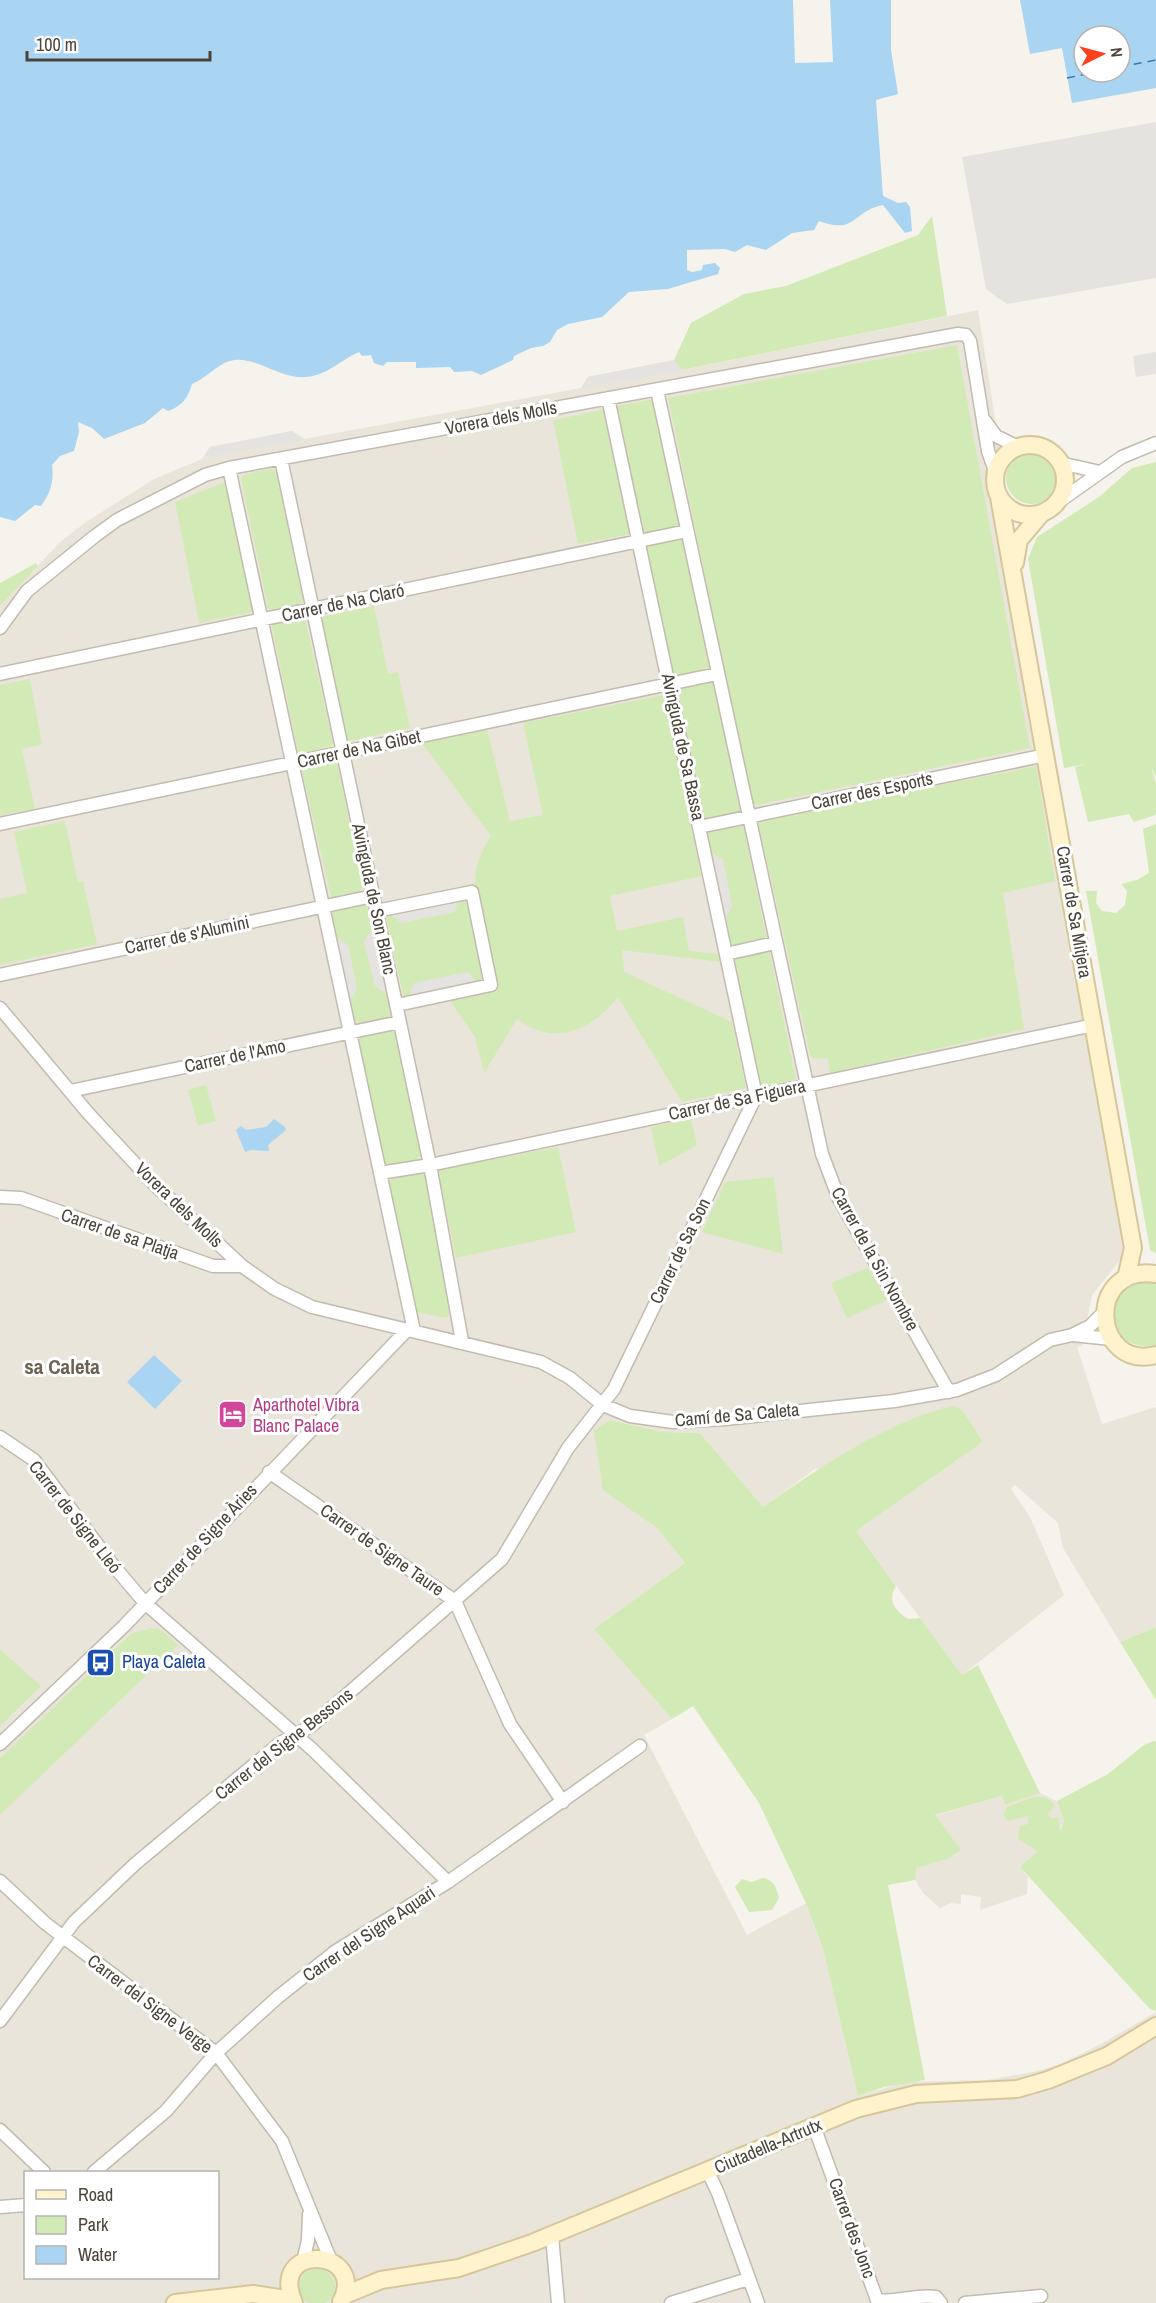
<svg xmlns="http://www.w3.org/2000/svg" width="1156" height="2303" font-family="'Archivo Narrow',sans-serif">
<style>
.residential{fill:#eae5da;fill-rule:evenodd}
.green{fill:#d2eab5}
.parking{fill:#e5e3e0}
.water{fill:#a9d4f2;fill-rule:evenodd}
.pier{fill:#f6f3ec}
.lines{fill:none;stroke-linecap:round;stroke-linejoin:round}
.ferry{stroke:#2e7ab2;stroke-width:1.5;stroke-dasharray:8 6;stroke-linecap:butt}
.street-casing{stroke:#c2bbae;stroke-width:15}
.secondary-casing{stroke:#d6c79b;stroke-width:20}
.street{stroke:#fff;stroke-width:12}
.secondary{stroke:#fff3cd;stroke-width:16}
.labels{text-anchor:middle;stroke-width:6;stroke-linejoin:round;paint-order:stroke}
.street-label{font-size:18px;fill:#4b4439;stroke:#fff}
.hotel-label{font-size:18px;fill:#b23c85;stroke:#fff;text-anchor:start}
.transit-label{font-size:18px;fill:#164399;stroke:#fff;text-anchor:start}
.quarter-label{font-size:21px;font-weight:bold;fill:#6e6250;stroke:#fff}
</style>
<rect width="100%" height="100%" fill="#f6f3ec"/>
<path class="residential" d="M978,310L1126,1253L1092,1295L1082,1346L1077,1347L1102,1424L1156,1407V1627L1120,1642L1063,1548L1058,1523L1015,1485L1011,1489L1030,1517L1064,1595L962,1675L856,1531L983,1442L815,1469L763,1507L700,1433L662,1432L610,1420L657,1528L685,1563L594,1629L672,1719L644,1735L747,1935L806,1903L823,1949L858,2096L905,2082L987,2080L1033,2072L1058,2065L1099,2045L1156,2012V2303H0V606L60,542L86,522L154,479L202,459L210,447L292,431L304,439L581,388L588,377L674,360L683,370ZM26,2172H218V2278H26Z
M1040,1793L1057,1801L1064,1821L1056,1836L1020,1867L1028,1877L1027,1894L980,1910L981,1897L961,1894V1904L951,1903L940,1908L923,1893L915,1880V1868L947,1859L934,1816L1002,1796L1005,1805Z"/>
<path class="green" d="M932,216L947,316L682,370L674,360L691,323L744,294L786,286L918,235Z
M957,345L1030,748L753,806L668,398Z
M654,399L796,1079L761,1089L726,917L732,907L723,860L711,853L617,406Z
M603,410L630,534L578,544L553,420Z
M1006 478a26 26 0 1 1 52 0a26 26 0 1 1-52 0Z
M1156,462V777L1151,767L1156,784V815L1134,822L1129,814L1088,822L1075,767L1085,764L1064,768L1028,559L1037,537L1099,497L1132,468Z
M272,469L276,471L303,600L300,604L271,610L268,608L241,479L245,474Z
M225,482L253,612L199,623L175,502Z
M36,563L38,566L0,606V583Z
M374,606L388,674L398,672L410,728L348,741L322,619L324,616Z
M305,618L333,743L330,748L302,754L298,752L272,627L274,623Z
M30,679L42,744L22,749L35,809L0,815V685Z
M664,695L701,876L610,896L617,931L683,917L689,951L719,954L721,962L622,950L624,972L732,1022L746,1088L682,1102L618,997C591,1031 555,1047 517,1019L484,1073L475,1037L449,999H404L385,913L459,898V887L475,883C475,864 481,852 491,836L422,743L487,729L510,821L543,815L523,723Z
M331,761L337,764L363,886L361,891L331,897L302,770L305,767Z
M1036,766L1055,881L1003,893L1024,1029L830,1073L828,1059L811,1058L758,822Z
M65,821L78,882L83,881L97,944L0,965V899L27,893L14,832Z
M1156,824V1253L1150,1250L1086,891H1097L1096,903L1102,911L1116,913L1125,905L1127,891L1121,884L1137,880L1149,873L1143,829Z
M364,904L367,906L373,929L364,941L375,986L387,994L391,1013L390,1017L360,1023L354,1021L350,1000L357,989L348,945L337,938L332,914L334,910Z
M391,1030L395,1033L421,1155L417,1160L387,1166L384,1164L358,1039L362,1035Z
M206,1085L216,1121L198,1126L188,1090Z
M691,1119L697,1145L659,1166L651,1127Z
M558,1147L576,1232L456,1258L438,1170Z
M420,1173L425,1176L452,1309L447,1318L416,1312L389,1183L392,1178Z
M774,1177L783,1254L702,1232L725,1182Z
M868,1268L887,1300L847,1318L831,1283Z
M1149,1281L1156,1283V1345C1105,1356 1096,1284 1149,1281Z
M954,1406L962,1410L983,1442L856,1531L896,1586C887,1601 895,1610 908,1619L920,1618L962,1675L978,1665L1040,1793L1005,1805L1002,1796L935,1815L961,1850L947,1859L916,1868L915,1880L888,1885L925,2080L884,2087L858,2096L823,1949L806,1903L759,1803L693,1706L672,1719L594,1629L685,1563L657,1528L603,1490L594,1430L610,1420L662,1432L700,1433L763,1507C816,1470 890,1419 954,1406Z
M1156,1627V1700L1120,1642Z
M152,1628L163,1631L178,1645L0,1815V1758L132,1633Z
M0,1649L41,1686L0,1726Z
M1154,1741H1156V2011L1150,2009L1020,1867L1038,1851L1018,1839L1020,1826L1028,1824V1816L1008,1821L1003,1815L1007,1807C1022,1802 1044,1788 1055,1806L1047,1814L1051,1818L1058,1817L1060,1831L1064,1821L1057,1801L1108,1774L1144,1745Z
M763,1878C775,1881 776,1887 779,1898L772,1910L749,1912L735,1887L742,1879L751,1882Z
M299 2287a18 18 0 1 1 36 0a18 18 0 1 1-36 0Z"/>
<path class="parking" d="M1156,122V278L1007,304L986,289L962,157Z
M1156,352V374L1136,377L1133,356Z
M674,360L682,370L581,388L588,377Z
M292,431L304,439L203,458L210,447Z
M711,853L723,860L732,907L726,917Z
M459,898L455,912L401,923L388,913Z
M373,929L387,994L375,986L364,941Z
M337,938L348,945L357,989L350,1000Z
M468,972L479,984L408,999L414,983Z"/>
<path class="water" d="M0,0H891V50L898,94L876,100L883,196L898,203L906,202L910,207L912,231L905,233L883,205C852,211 857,235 819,221L814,230L792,233L766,250L747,245L735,252L725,249L687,250V270L692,272L702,270L703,265L715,263L720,268L718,274L668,289L629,292L602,317L568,324L557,330L550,342L543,346L531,348L514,356L513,360L481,375L472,371L454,372L450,367L416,368V362H387L383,366L374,363L371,355L362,356L359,352C338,361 325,379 297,377C277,375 255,358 235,360C218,362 209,377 192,384C188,398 182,406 168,411L163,408L145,423L104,439L92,428L78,422L79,432L74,451L60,456L52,465C54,481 51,492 41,506L35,505L15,521L0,517Z
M1020,0H1156V88L1072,103L1062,48L1030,54ZM1084,36H1120V72H1084Z
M274,1119L285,1127L286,1130L268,1145L269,1151L251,1150L245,1152L236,1130L241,1126L246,1130L266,1127Z
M154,1355L182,1381L155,1409L127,1382Z"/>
<path class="pier" d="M793,0H830L833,62L795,63Z"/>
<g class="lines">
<path class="ferry" d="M1120,67L1156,60
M1067,78L1096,72"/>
<defs>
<path id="street" d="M657,390L822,1154L839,1199L949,1392
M985,421L996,436L1016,446
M281,459L430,1165L462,1341
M1060,463L1100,472
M229,468L414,1331
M1057,503L1122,457L1156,443
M0,628L27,591L95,536L117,520L205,475L229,468L958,334L966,335L970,341L988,451L995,471
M0,674L687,531
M0,824L717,674
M699,827L1046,755
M376,911L472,892L491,985L397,1005
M726,954L775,943
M0,975L373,896
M0,1008L88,1113L154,1184L242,1266L275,1289L312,1307L541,1362L570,1378L603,1405L630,1416L673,1422L725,1419L894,1401L957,1390L996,1375L1050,1340L1072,1335L1090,1326L1104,1312
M70,1091L400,1022
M380,1173L430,1165L1094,1025
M0,1197L21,1198L213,1266H242
M1073,1335L1111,1339
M0,1437L34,1460L112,1564L145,1603L313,1750L448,1882
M269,1472L455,1601L510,1724L563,1802
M0,1744L124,1626L407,1330
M0,1881L45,1923L216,2053L282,2141L331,2261
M0,2021L74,1922L135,1864L280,1743L311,1726L502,1559L568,1448L614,1389L756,1096L608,398
M814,2126L877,2300C896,2303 916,2294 936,2297L941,2303
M0,2130L44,2172
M94,2172L166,2111L216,2053L278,1997L336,1951L448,1882L640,1746
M708,2172L718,2193L758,2303
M0,2207L26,2205
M552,2236L558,2303
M303,2262L308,2240L309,2214
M671,2303L748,2279
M965,2303L1041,2296"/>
<path id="secondary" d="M995 480a35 35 0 1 1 70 0a35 35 0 1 1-70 0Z
M999,497L1133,1248L1126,1278
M1015,563L1019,540L1041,514
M1156,1274C1084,1264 1093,1371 1156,1355
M345,2295L381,2280L459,2268L532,2243L856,2109L916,2094L1017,2089L1048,2080L1107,2056L1156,2026
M175,2303L253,2294L292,2300
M294,2303C267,2241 369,2248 341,2302"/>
</defs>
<use href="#street" class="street-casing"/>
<use href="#secondary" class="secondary-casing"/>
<use href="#street" class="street"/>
<use href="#secondary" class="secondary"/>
</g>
<defs>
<symbol id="hotel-square" viewBox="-11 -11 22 22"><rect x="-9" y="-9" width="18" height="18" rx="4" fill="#d1479c" stroke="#fff"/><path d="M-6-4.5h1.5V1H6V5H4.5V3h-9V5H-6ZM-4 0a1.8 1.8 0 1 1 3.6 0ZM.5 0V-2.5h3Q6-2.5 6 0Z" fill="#fff"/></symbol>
<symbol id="bus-square" viewBox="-11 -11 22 22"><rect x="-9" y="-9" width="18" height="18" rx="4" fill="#1a4fb4" stroke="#fff"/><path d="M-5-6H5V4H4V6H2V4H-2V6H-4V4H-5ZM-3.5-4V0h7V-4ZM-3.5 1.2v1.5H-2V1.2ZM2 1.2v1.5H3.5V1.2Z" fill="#fff"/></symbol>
</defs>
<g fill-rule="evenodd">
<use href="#hotel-square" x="216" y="1398" width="33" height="33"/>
<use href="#bus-square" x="84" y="1646" width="33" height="33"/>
</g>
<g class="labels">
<g class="street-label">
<text transform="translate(501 418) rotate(-11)" y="6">Vorera dels Molls</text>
<text transform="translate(343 603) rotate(-12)" y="6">Carrer de Na Claró</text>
<text transform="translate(683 747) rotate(78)" y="6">Avinguda de Sa Bassa</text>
<text transform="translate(359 749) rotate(-12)" y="6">Carrer de Na Gibet</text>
<text transform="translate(872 791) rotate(-12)" y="6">Carrer des Esports</text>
<text transform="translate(374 899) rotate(78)" y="6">Avinguda de Son Blanc</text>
<text transform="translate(1074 912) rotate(80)" y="6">Carrer de Sa Mitjera</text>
<text transform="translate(187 935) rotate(-12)" y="6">Carrer de s'Alumini</text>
<text transform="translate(235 1056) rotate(-12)" y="6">Carrer de l'Amo</text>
<text transform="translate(737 1100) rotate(-12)" y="6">Carrer de Sa Figuera</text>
<text transform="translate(179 1205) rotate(44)" y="6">Vorera dels Molls</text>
<text transform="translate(120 1234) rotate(19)" y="6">Carrer de sa Platja</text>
<text transform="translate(680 1251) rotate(-64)" y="6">Carrer de Sa Son</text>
<text transform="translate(875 1259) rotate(61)" y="6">Carrer de la Sin Nombre</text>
<text transform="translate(737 1415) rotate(-5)" y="6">Camí de Sa Caleta</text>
<text transform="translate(75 1517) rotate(52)" y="6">Carrer de Signe Lleó</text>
<text transform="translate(205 1539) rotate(-47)" y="6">Carrer de Signe Àries</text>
<text transform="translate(382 1550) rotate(35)" y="6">Carrer de Signe Taure</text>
<text transform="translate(284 1744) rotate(-38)" y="6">Carrer del Signe Bessons</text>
<text transform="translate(369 1934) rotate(-34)" y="6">Carrer del Signe Aquari</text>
<text transform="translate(150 2004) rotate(37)" y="6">Carrer del Signe Verge</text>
<text transform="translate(768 2146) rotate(-23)" y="6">Ciutadella-Artrutx</text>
<text transform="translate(852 2228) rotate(70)" y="6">Carrer des Jonc</text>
</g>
<g class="hotel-label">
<text x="253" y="1411">Aparthotel Vibra<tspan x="253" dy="21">Blanc Palace</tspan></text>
</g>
<g class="transit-label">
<text x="122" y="1668">Playa Caleta</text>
</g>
<g class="quarter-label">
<text x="62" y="1374">sa Caleta</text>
</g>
</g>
<rect x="24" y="2171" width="195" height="108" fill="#ffffff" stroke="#b7b4b0" stroke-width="1.5"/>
<rect x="36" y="2190" width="30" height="9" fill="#fff3cd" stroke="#b7b4b0" stroke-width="1.5"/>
<text x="78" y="2201" font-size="18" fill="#4b4439">Road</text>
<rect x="36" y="2216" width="30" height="18" fill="#d2eab5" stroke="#b7b4b0" stroke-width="1.5"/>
<text x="78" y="2231" font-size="18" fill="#4b4439">Park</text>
<rect x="36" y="2246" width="30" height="18" fill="#a9d4f2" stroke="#b7b4b0" stroke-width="1.5"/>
<text x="78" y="2261" font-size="18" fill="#4b4439">Water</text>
<g transform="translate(1102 54) rotate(84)"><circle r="28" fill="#ffffff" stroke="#b7b4b0" stroke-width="1.5"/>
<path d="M0-4.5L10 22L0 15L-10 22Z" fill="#fc3f1d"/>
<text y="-9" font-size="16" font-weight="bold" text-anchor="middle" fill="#4b4439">N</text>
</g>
<path d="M27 51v9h183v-9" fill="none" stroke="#4b4439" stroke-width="3"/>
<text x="36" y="51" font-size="18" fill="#4b4439" stroke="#ffffff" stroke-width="4.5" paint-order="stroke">100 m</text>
</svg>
